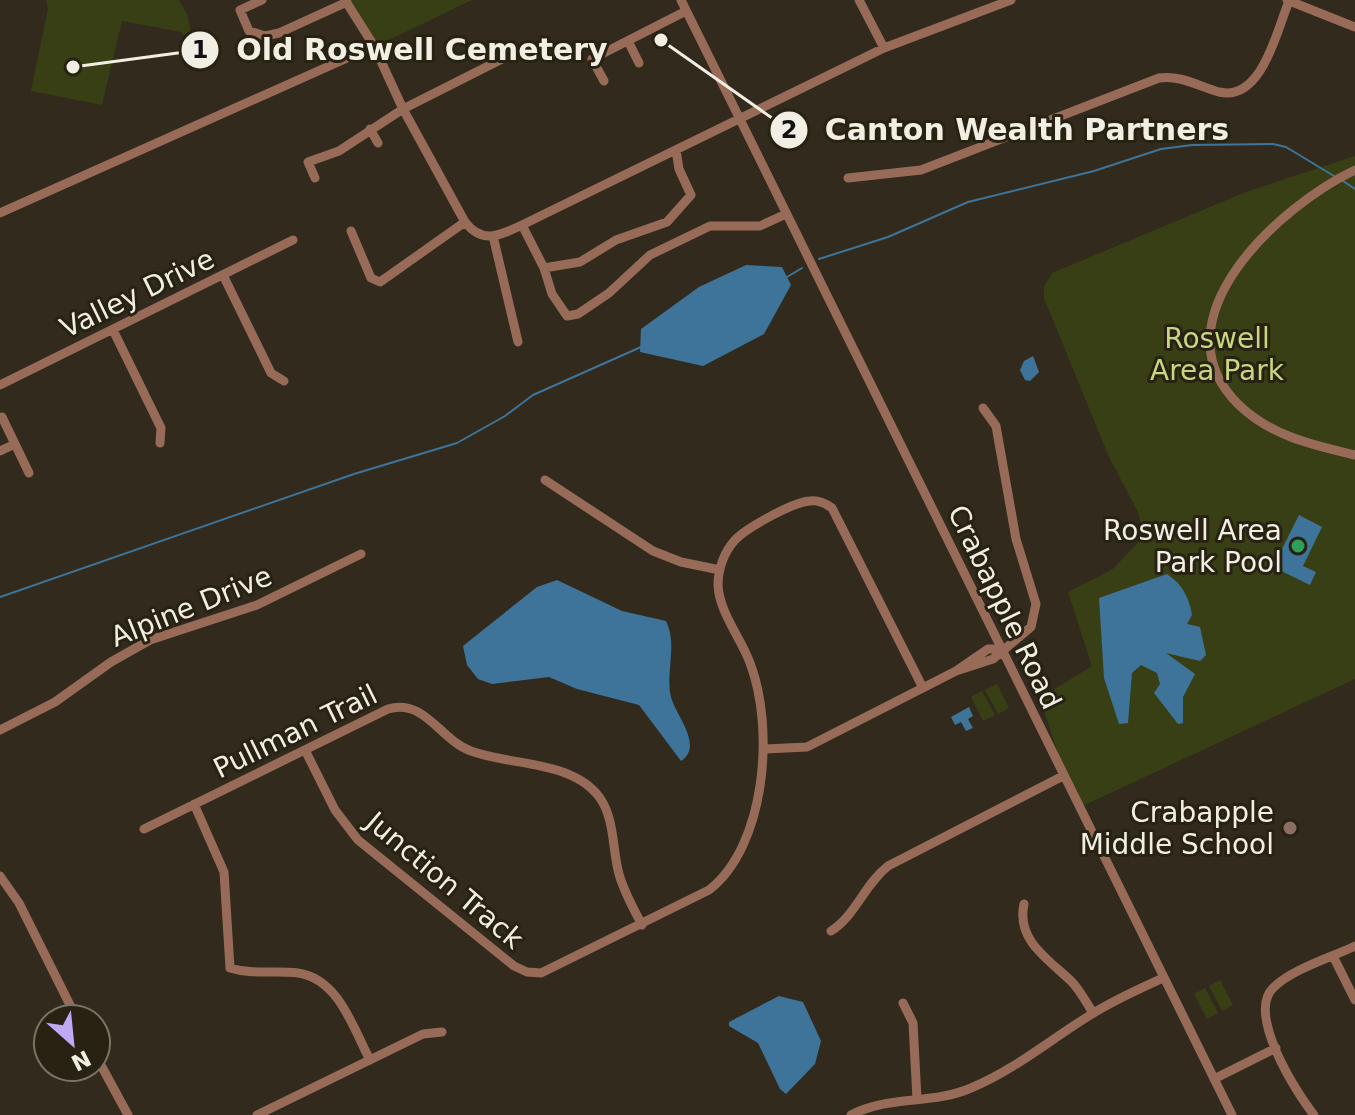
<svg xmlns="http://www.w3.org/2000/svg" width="1355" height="1115" font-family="'DejaVu Sans',sans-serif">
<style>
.green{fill:#393f14}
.water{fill:#3e7499}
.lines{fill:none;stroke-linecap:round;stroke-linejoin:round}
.stream{stroke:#3e7499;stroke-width:2}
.minor{stroke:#986b59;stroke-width:9}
.leisure-dot{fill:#2e9e5b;stroke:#282213;stroke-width:3}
.education-dot{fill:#8d6e63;stroke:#282213;stroke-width:3}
.labels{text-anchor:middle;stroke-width:6;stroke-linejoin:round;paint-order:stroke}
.street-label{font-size:28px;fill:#f2eee4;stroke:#282213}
.park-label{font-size:28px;fill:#c9d67f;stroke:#282213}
.poi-label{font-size:28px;fill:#f2eee4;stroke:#282213;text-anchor:end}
.leader{fill:none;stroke:#f2eee4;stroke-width:3}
.callout-dot{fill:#f2eee4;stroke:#282213;stroke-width:3}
.mark-label{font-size:24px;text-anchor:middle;font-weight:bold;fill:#111}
.callout-label{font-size:30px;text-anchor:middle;font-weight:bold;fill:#f2eee4;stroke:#282213;stroke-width:6;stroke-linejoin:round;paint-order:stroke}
</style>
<rect width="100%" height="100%" fill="#322b1d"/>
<path class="green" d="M46,0H179L187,14L193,44L181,32L122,21L102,105L31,91L48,9Z
M346,0H472L370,49Z
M1355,156V679L1076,809L1040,698L1092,666L1068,592L1113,569L1144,536L1138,512L1109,457L1044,298V287L1052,273L1246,192Z
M997,684L1009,708L998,714L985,690Z
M982,691L995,715L983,721L971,697Z
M1220,980L1233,1005L1222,1011L1209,986Z
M1205,988L1218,1013L1207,1019L1194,994Z"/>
<path class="water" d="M746,265L782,267L791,285L764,334L703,366L640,352L641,329L699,287Z
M1033,356L1039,372L1030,381L1025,380L1020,370L1024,361Z
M1299,515L1322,527L1303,566L1316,572L1310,585L1273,567Z
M1167,574C1182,584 1189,597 1192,615L1187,624L1200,627L1206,655L1200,661L1166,653L1195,674L1183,697V723L1178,724L1154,693L1160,684L1157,673L1141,665L1132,673L1128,723L1119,724L1104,678L1099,598Z
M557,580L622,611L666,621C678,646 665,672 671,697C676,716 704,746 681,761L639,705L577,689L549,677L492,684L478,679L467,665L463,646L537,587Z
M969,707L973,716L968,719L973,728L966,731L961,722L955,725L951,717Z
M779,996L803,1002L821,1041L815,1064L786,1094L780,1089L758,1043L729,1026V1022Z"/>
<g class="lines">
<path class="stream" d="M1343,181L1355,189
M819,259L888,237L968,202L1094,171L1161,149L1192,145L1273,144L1286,147L1334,176
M787,277L802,268
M0,597L354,474L457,443L505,416L533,395L641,347"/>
<path class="minor" d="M262,0L240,10L249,31L265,36L279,33L347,2
M345,0L374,46L403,109L465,222C482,244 499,236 522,225L884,48L1011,0
M681,0L1232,1115
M859,0L884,48
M1287,0L1355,27
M628,41L639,63
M604,81L592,59L686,11
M370,129L378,143
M676,150L679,169L691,195L667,222L616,240L580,262L544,268L552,294L567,316L578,314L609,293L650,255L710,226H760L786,214
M1355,170C1281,205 1152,320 1239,405C1271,436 1313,445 1355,455
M315,178L308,162L339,151L403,109L508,56
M848,178L921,170L1159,78C1181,75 1198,86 1219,92C1262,102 1277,30 1289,1
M0,213L374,46
M522,225L544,268
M351,231L371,278L380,282L465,222
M493,236L518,342
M223,275L271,373L284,381
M113,330L161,428L160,443
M0,385L293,240
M2,417L29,473
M0,451L15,444
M545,480L653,551L681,562L720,570
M956,671L988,649H1002
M0,730L55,702L111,662L150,640L257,605L361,554
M765,749L807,747L956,671L993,659L1031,627L1036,604L1016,539L996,426L983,408
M305,750L335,810L358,840L514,966L527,972L541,973L709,890C766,846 775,728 750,663C741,638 719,612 718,585C718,569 724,552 735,540C746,528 793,502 810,501C819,500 825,503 832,508L923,688
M194,804L224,872L230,968C252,975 275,970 298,973C339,979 353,1028 370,1060
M144,829L388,709C425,698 440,740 471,751C511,766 573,760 600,798C615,820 612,849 619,874C624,892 633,908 642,925
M0,876L19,903L77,1019
M1024,904C1016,940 1048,959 1071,981C1080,990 1086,1002 1093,1013
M831,931C856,915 864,885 888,866L1063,776
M1333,956L1355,1000
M903,1003L913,1023L917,1099
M96,1056L128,1115
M1214,1079L1276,1048
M257,1115L423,1034L442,1032
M851,1115C889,1095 932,1105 971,1088C1016,1069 1051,1039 1092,1014C1114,1000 1139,989 1163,978
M1314,1115C1295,1091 1247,1014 1273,988C1292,969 1330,958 1355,946"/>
</g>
<circle class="leisure-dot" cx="1298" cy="546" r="8"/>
<circle class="education-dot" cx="1290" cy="828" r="8"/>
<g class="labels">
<g class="street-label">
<text transform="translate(137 293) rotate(-26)" y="10">Valley Drive</text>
<text transform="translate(191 606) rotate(-22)" y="10">Alpine Drive</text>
<text transform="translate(1005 607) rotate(64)" y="10">Crabapple Road</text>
<text transform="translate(295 731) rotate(-26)" y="10">Pullman Trail</text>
<text transform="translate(445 880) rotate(40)" y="10">Junction Track</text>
</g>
<g class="park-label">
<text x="1217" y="348">Roswell<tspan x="1217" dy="32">Area Park</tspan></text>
</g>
<g class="poi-label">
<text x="1282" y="540">Roswell Area<tspan x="1282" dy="32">Park Pool</tspan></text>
<text x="1274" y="822">Crabapple<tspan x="1274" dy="32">Middle School</tspan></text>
</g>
</g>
<path class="leader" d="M73 67L200 50M661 40L789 130"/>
<g class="callout-dot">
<circle cx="73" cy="67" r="8"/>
<circle cx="661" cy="40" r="8"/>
<circle cx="200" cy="50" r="20"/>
<circle cx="789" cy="130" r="20"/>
</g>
<g class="mark-label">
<text x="200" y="58">1</text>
<text x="789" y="138">2</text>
</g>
<g class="callout-label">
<text x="422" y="60">Old Roswell Cemetery</text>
<text x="1027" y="140">Canton Wealth Partners</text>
</g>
<g transform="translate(72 1043) rotate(153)"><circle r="38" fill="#282213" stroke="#797467" stroke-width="2"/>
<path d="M0-6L14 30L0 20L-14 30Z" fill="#bfa8f4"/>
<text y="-12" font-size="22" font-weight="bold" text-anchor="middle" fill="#f2eee4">N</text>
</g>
</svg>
